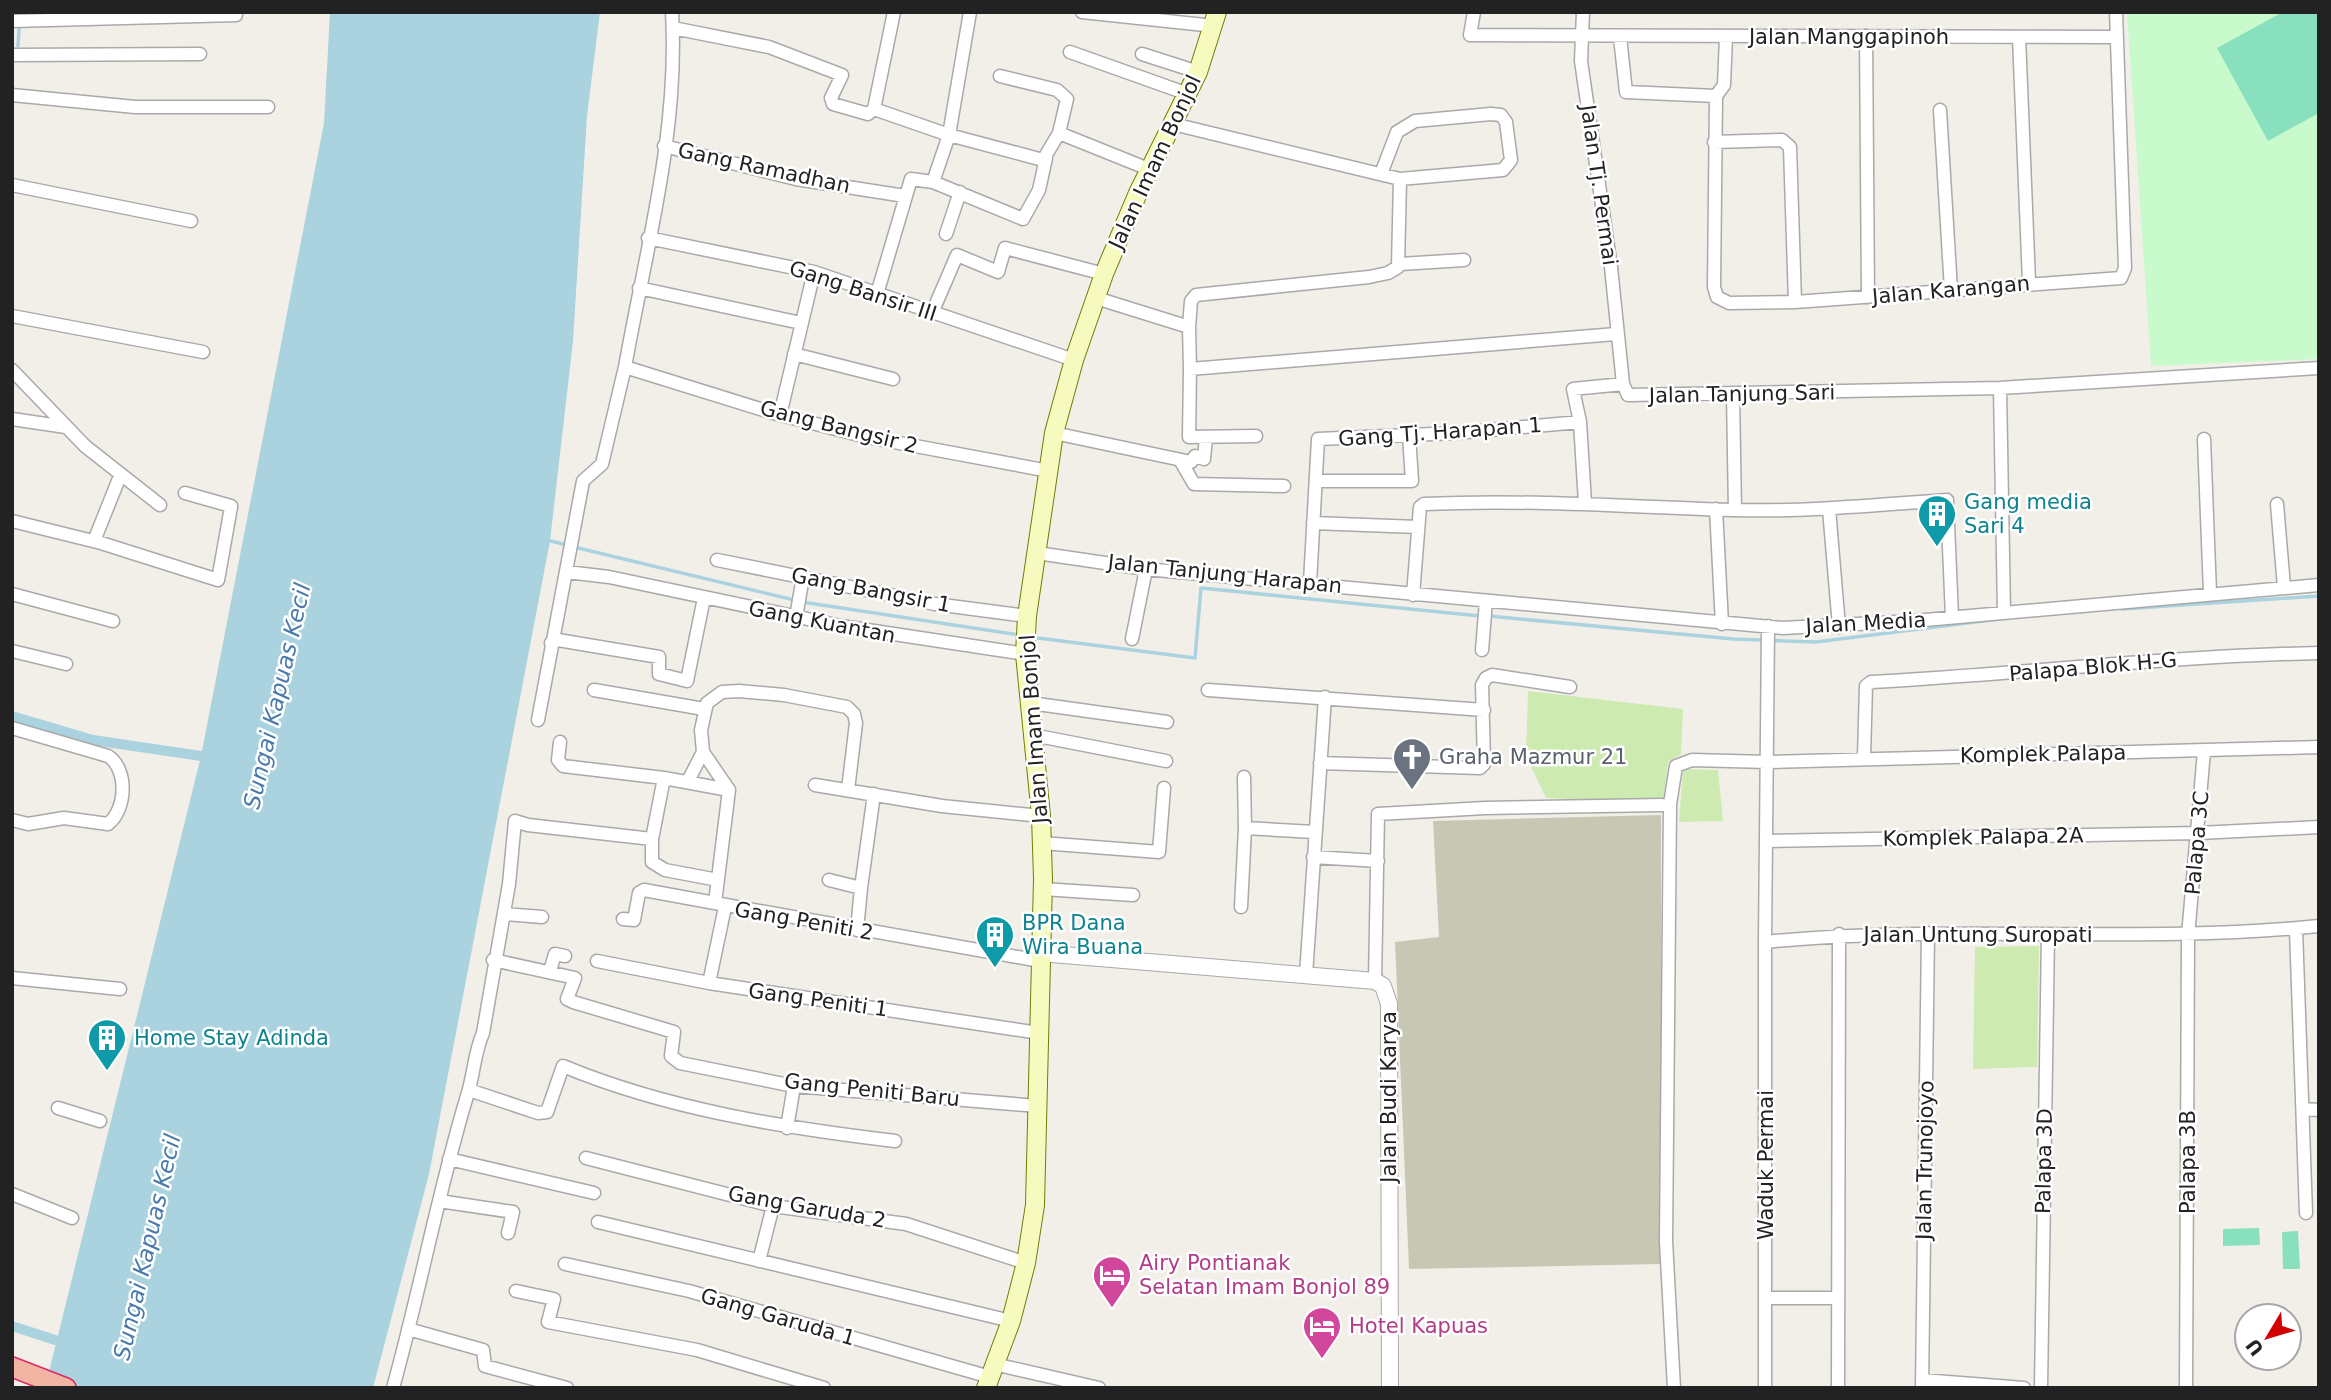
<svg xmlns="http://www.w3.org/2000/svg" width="2331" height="1400" font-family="'DejaVu Sans',sans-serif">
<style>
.construction{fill:#c7c7b4}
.grass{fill:#cdebb0}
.park{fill:#c8facc}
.pitch{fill:#88e0be}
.water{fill:#aad3df}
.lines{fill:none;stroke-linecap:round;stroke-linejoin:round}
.stream{stroke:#aad3df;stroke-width:3.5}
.canal{stroke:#aad3df;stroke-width:10}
.minor-casing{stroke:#a9a9a9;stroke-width:15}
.tertiary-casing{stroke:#a9a9a9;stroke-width:18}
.secondary-casing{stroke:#707d05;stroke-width:20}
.trunk-casing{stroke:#dc2a67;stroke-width:22}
.minor{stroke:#fff;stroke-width:12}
.tertiary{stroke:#fff;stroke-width:16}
.secondary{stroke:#f7fabf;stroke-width:18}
.trunk{stroke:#f2b4a3;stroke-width:19}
.labels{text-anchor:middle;stroke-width:5;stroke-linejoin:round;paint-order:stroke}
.street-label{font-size:21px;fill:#222;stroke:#fff}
.culture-label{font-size:21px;fill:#0d838f;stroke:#fff;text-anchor:start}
.worship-label{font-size:21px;fill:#5b616d;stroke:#fff;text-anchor:start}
.hotel-label{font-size:21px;fill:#b23c85;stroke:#fff;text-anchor:start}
.water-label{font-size:23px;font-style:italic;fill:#4a7aab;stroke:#fff}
</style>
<rect width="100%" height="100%" fill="#f2efe9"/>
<path class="construction" d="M1661,815V1264L1409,1269L1395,942L1439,937L1433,821Z"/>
<path class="grass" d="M1528,691L1683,709L1681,754L1668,762L1663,804L1546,798L1526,756Z
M1683,769L1718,770L1723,821L1679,822Z
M2039,946L2037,1067L1973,1069L1975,947Z"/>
<path class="park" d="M2127,12H2319V359L2151,366Z"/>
<path class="pitch" d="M2283,12H2319V113L2268,141L2217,48Z
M2259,1228L2260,1245L2223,1246V1229Z
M2298,1231L2300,1269H2283L2282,1232Z"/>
<path class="water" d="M330,12H600L587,116L573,341L550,541L429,1174L373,1388H45L201,756L324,123Z"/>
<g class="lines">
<path class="stream" d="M18,46L19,29
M547,540L567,545
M574,547L794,600
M802,602L1019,635
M2122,609L2319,596
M1488,616L1733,639L1816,642L1999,619
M1030,637L1195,658L1201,588L1480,616"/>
<path class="canal" d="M12,716L93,740L201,756
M12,1326L55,1340"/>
<defs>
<path id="minor" d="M672,12C679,132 646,249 625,367L773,413L867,437L1049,471
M894,12L874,109L949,135L1043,160L1059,133L1067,99L1057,90L1000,76
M1082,12L1214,26
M1474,12L1470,35L2117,37
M1583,12L1581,61L1611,267L1623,384L1628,395L2000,388L2319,368
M12,21L236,15
M673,28L769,47L842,75L831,98L833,104L868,114L874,109
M1866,36L1868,297
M1620,37L1626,92L1716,96L1714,287L1717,297L1729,303L1795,302L2121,278L2125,268L2116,12
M2019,37L2029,282
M1070,52L1188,94
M1142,54L1198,72
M12,55L200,54
M12,95L135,107H268
M1716,96L1724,85L1726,37
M1940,110L1951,290
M1173,124L1400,179L1503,170L1511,160L1506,122L1501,115L1491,114L1415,121L1397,132L1381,174
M1059,133L1151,170
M1714,142L1782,140L1790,147L1795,302
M664,146L796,179L905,196
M933,182L949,135L970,12
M12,185L191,221
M946,234L960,192
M648,238L814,272L1074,360
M1400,264L1464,260
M639,288L801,323
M877,294L911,179L933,182L1023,219L1039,190L1046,158
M1096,298L1189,327L1190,369L1616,334
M932,313L957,255L998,272L1005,248L1104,274
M12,316L203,352
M1189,327L1191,301L1196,295L1369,277L1388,273L1398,267L1400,179
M794,354L893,379
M1190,369L1189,437L1256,436
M12,370L85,446L160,505
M2000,388L2004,612
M1733,395L1735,510
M780,415L814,272
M12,419L66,427
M1054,433L1191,462L1195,456L1204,459L1206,437
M2204,439L2210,593
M1180,460L1194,484L1284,486
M1316,481H1412L1409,435
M185,493L231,506
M1585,503L1580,422L1573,389L1623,384
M2277,504L2284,587
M1716,509L1722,624
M1829,509L1839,627
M12,521L101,543L218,580L231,507
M1313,523L1418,527
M94,541L120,476
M1037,553L1146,569L1783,628L1914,621L2319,585
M717,560L935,604L1027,616
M567,572L609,577L841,626L1025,654
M1310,583L1318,439L1456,433L1580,422
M12,594L113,621
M1413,595L1420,507L1424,504C1527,499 1630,507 1733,510C1805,512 1876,505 1947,500L1952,617
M796,617L803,577
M1768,626L1765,942C1949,923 2134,945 2319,926
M1132,639L1146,569
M551,643L558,640L659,657V674L687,681L704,598
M1482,650L1486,601
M12,651L66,664
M594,690L704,709
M1208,690L1484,710
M1030,703L1167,722
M538,720L583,481L602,464L625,367
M12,728L108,756C128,769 127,809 108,824L64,818L28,824L12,820
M1033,735L1166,761
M560,742L558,760L563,766L664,778L729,790
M1864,757L1866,686L1871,682C2021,674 2169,656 2319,653
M1320,763L1480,768L1484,764L1482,685L1486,678L1492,675L1570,687
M1244,777L1245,828L1314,832
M664,778L652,839V862L665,870L718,880
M688,781L703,752
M815,785L942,806L1041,816
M848,790L856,723L854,714L847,707L784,695L739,691L722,692L707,703L701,730L703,752L729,790L715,903L1040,961
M1767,841L2199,833L2319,827
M1042,843L1159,852L1164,788
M1313,857L1378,861
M829,880L861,888L874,794
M1043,889L1133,895
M1241,907L1245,828
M504,914L542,917
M623,919L634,920L639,893L644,890L715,903
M2296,929L2306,1213
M857,930L861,888
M493,960L575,978L567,999L573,1002L674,1032L671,1056L680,1063L794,1086L1038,1106
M597,961L709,983L1039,1033
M550,971L555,954L565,956
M1306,975L1325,697
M12,978L120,989
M1375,981L1378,814L1485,808L1662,805
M709,983L725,907
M469,1090L538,1113L547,1112L563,1066C666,1109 785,1128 895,1141
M58,1108L100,1121
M2303,1109L2319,1110
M787,1128L794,1086
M586,1158L773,1206L906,1224L1026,1263
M449,1159L594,1193
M12,1194L72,1218
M439,1201L513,1212L508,1233
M598,1222L1011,1321
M759,1261L773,1206
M565,1264L689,1291L990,1377
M516,1291L554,1299L548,1322L697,1350L824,1388
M1765,1298H1838
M408,1329L483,1350L485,1366L567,1388
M994,1364L1099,1388
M1922,1380L2024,1388
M393,1388C420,1291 438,1192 467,1096C474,1075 474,1053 483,1033L509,884L515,821L528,825L652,839
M1674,1388L1666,1241L1670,804L1676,766L1692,760L1768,762L2319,747
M1765,1388V942
M1838,1388L1839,934
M1922,1388L1928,933
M2041,1388L2048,935
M2186,1388L2188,936L2204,751"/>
<path id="tertiary" d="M1040,953L1375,981L1383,986L1389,1004L1390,1388"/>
<path id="secondary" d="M986,1388L1011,1321L1026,1263L1035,1205L1043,879L1041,816L1025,654L1027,616L1054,433L1074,360L1104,274L1138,193L1198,72L1217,12"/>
<path id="trunk" d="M12,1367L66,1388"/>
</defs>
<use href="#minor" class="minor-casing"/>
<use href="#tertiary" class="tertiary-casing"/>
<use href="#secondary" class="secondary-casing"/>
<use href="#trunk" class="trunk-casing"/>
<use href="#minor" class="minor"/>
<use href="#tertiary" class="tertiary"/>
<use href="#secondary" class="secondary"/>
<use href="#trunk" class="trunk"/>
</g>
<defs>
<symbol id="building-pin" viewBox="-11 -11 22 30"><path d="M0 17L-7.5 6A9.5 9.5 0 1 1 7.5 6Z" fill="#0f9aa8" stroke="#fff"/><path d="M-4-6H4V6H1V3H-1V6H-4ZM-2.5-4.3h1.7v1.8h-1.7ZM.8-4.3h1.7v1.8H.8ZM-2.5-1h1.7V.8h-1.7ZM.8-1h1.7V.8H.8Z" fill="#fff"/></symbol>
<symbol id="church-pin" viewBox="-11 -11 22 30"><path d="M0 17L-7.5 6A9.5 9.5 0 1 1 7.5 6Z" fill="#6b7280" stroke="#fff"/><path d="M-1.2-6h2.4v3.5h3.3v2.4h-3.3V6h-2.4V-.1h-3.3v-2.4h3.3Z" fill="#fff"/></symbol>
<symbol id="hotel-pin" viewBox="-11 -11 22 30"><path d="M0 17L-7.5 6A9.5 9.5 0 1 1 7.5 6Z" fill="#d1479c" stroke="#fff"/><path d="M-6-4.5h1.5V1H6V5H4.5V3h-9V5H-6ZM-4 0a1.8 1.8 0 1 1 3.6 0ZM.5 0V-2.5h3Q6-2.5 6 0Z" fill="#fff"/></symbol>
</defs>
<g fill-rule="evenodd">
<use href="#building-pin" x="1915" y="492" width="44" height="60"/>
<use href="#church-pin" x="1390" y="735" width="44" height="60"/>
<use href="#building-pin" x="973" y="913" width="44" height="60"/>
<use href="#building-pin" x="85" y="1016" width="44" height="60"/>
<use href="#hotel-pin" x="1090" y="1253" width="44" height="60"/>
<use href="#hotel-pin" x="1300" y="1304" width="44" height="60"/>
</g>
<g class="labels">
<g class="street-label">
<text x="1849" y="44">Jalan Manggapinoh</text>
<text transform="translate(1155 162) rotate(-65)" y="7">Jalan Imam Bonjol</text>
<text transform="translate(764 168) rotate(12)" y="7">Gang Ramadhan</text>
<text transform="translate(1599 185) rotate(82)" y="7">Jalan Tj. Permai</text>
<text transform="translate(1951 290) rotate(-5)" y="7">Jalan Karangan</text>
<text transform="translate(863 291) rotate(18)" y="7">Gang Bansir III</text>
<text transform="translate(1742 394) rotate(-1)" y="7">Jalan Tanjung Sari</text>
<text transform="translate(839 427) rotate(14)" y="7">Gang Bangsir 2</text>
<text transform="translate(1440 432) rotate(-4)" y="7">Gang Tj. Harapan 1</text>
<text transform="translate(1225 574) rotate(6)" y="7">Jalan Tanjung Harapan</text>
<text transform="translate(871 590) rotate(11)" y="7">Gang Bangsir 1</text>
<text transform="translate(822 622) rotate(11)" y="7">Gang Kuantan</text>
<text transform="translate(1866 623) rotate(-3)" y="7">Jalan Media</text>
<text transform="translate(2093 667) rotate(-5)" y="7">Palapa Blok H-G</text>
<text transform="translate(1034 729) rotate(-94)" y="7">Jalan Imam Bonjol</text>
<text transform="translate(2043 754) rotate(-1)" y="7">Komplek Palapa</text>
<text transform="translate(1983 837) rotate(-1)" y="7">Komplek Palapa 2A</text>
<text transform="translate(2197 843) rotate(-85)" y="7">Palapa 3C</text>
<text transform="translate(804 921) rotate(10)" y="7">Gang Peniti 2</text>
<text x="1978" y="942">Jalan Untung Suropati</text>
<text transform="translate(818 1000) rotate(8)" y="7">Gang Peniti 1</text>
<text transform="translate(872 1090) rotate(6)" y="7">Gang Peniti Baru</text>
<text transform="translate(1389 1097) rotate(-90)" y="7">Jalan Budi Karya</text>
<text transform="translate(1925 1160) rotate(-89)" y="7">Jalan Trunojoyo</text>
<text transform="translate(2044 1161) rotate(-89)" y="7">Palapa 3D</text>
<text transform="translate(2188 1162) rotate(-90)" y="7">Palapa 3B</text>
<text transform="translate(1766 1165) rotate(-90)" y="7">Waduk Permai</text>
<text transform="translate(807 1207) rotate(10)" y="7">Gang Garuda 2</text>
<text transform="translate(778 1317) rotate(16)" y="7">Gang Garuda 1</text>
</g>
<g class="culture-label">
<text x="1964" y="509">Gang media<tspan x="1964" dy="24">Sari 4</tspan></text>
<text x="1022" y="930">BPR Dana<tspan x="1022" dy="24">Wira Buana</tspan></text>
<text x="134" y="1045">Home Stay Adinda</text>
</g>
<g class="worship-label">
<text x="1439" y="764">Graha Mazmur 21</text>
</g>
<g class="hotel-label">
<text x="1139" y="1270">Airy Pontianak<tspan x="1139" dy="24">Selatan Imam Bonjol 89</tspan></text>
<text x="1349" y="1333">Hotel Kapuas</text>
</g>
<g class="water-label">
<text transform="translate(277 696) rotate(-77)" y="8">Sungai Kapuas Kecil</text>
<text transform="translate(147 1247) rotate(-77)" y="8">Sungai Kapuas Kecil</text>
</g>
</g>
<rect width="2331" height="1400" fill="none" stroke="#222222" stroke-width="28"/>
<g transform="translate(2268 1337) rotate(232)"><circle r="33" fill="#ffffff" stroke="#a7a7a7" stroke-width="2"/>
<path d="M0-5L12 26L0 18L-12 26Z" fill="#d40000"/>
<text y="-10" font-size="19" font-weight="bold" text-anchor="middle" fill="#222222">U</text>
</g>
</svg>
